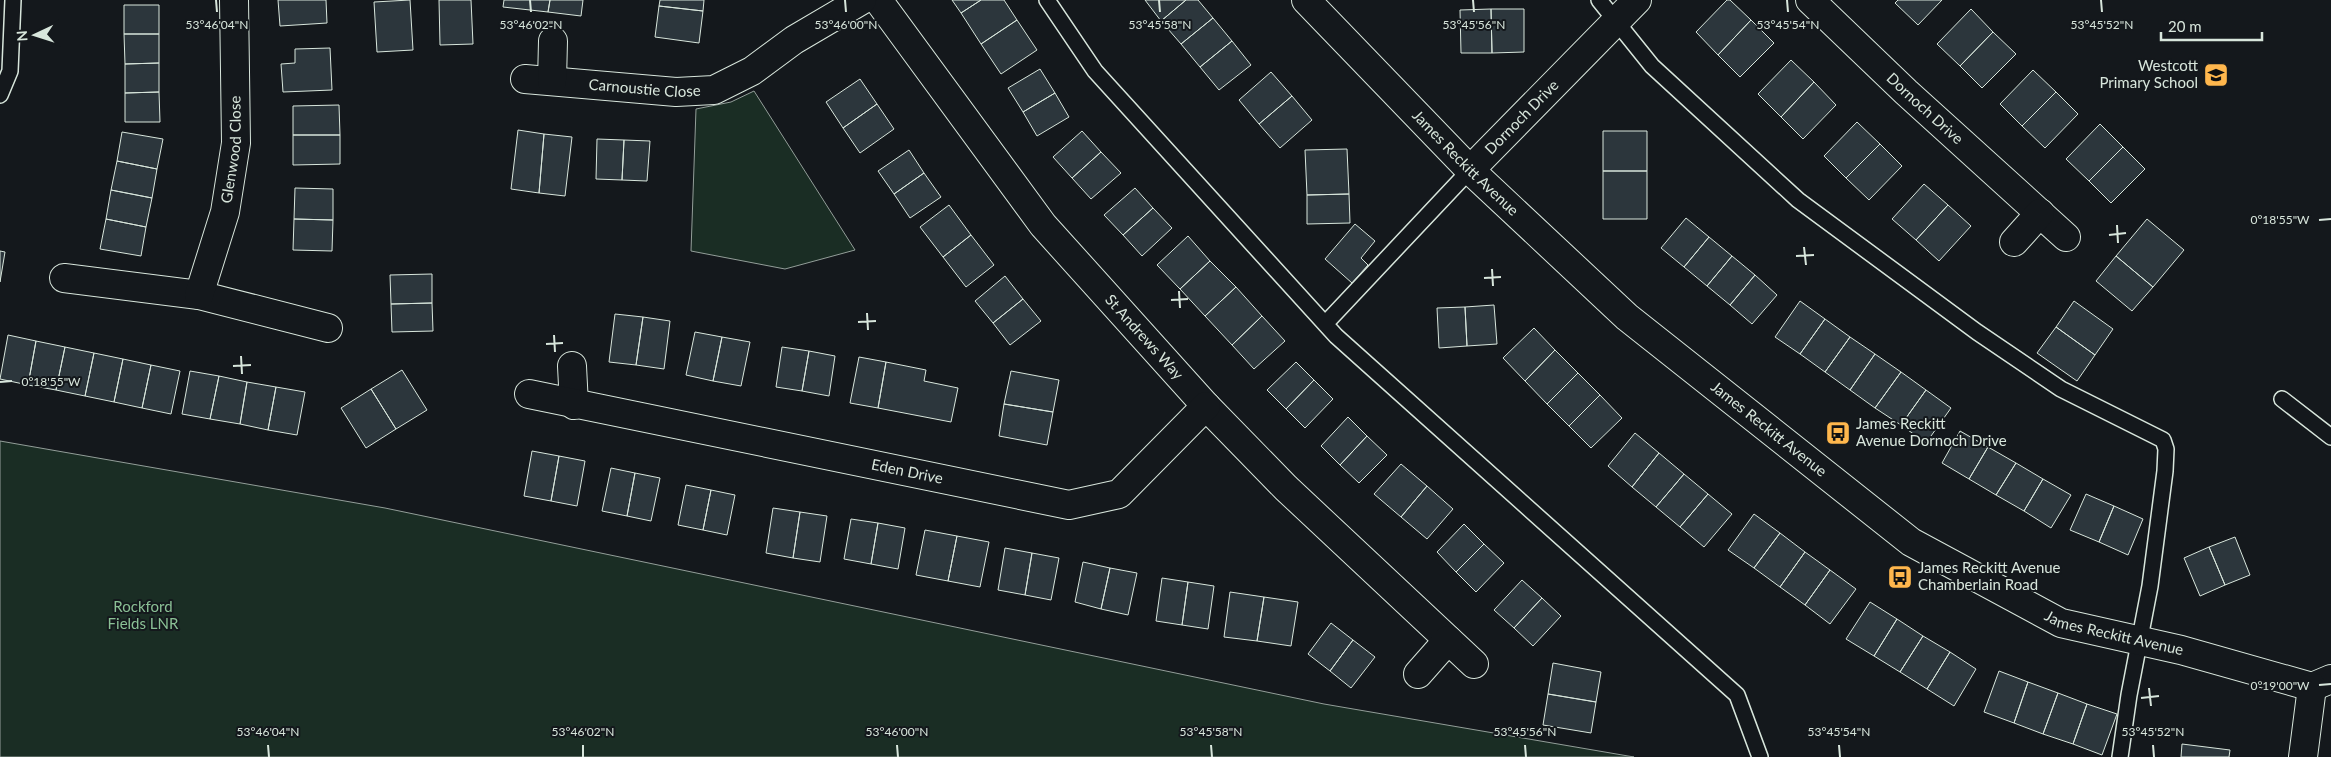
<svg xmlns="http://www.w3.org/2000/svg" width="2331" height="757" font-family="Lato,sans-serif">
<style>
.green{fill:#1a2d24;stroke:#939e99}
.building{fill:#2c363c;stroke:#d8e6dc}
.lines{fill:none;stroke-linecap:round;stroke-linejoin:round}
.service-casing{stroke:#d8e6dc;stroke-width:18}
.minor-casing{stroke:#d8e6dc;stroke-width:30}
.service{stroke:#14181c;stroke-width:15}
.minor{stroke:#14181c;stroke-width:28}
.ticks{fill:none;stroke:#d8e6dc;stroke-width:2}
.labels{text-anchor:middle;stroke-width:4;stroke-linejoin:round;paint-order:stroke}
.poi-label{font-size:15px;fill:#d8e6dc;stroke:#14181c;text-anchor:start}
.street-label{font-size:15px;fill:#d8e6dc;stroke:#14181c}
.park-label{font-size:15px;fill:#8ac095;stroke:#14181c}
.ticks-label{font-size:12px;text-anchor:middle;fill:#d8e6dc;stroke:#14181c;stroke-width:4;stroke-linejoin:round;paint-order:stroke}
</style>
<rect width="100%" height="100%" fill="#14181c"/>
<path class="green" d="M754,91L855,250L785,269L691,251L696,109L731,102Z
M0,441L385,508L1324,704L1634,757H0Z"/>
<path class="building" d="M278,0H326L327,23L280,26Z
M410,0L413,50L377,52L374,2Z
M439,0H471L473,44L440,45Z
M504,0H550L548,12L503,7Z
M550,0H583L581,16L548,12Z
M660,0H704L703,11L659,6Z
M952,0H981L961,13Z
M981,0H1004L1017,20L981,44L961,13Z
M1145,0H1186L1161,21Z
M1186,0H1198L1213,18L1181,44L1161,21Z
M1727,0H1730L1751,20L1718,55L1696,32Z
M1898,0H1942L1918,25L1895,3Z
M124,5H159V34H124Z
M659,6L703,11L699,43L655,37Z
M1491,9L1492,53H1461L1460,10Z
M1491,9H1524V52L1492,53Z
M1971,9L1993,32L1960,66L1937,44Z
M1213,18L1232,41L1200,67L1181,44Z
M1017,20L1037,50L1001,74L981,44Z
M1751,20L1774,43L1740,77L1718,55Z
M1993,32L2016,54L1982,88L1960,66Z
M124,34H159V63L125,64Z
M1232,41L1251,65L1219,90L1200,67Z
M330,48L332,90L283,92L281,64L295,63V49Z
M1791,60L1814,82L1781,117L1758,94Z
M159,63V92L125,93V64Z
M1040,69L1055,93L1023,112L1008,88Z
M2033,70L2056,92L2022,126L2000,104Z
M1271,72L1292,96L1259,124L1239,100Z
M860,79L877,104L843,128L826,102Z
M1814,82L1836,105L1803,139L1781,117Z
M159,92L160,122H125V93Z
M2056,92L2078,114L2045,148L2022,126Z
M1055,93L1069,117L1037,136L1023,112Z
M1292,96L1312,120L1280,148L1259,124Z
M877,104L894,129L860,153L843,128Z
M339,105L340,135H293V106Z
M1857,122L1880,144L1846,178L1824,156Z
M2100,124L2123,147L2089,181L2066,159Z
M518,130L544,134L539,193L511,189Z
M1082,131L1101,152L1072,178L1053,157Z
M1603,131H1647V171H1603Z
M122,132L163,139L157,169L117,161Z
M544,134L572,137L565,196L539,193Z
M293,135H340V164L293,165Z
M597,139L624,140L622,180L596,179Z
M624,140L650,141L647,181L622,180Z
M1880,144L1902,166L1869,200L1846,178Z
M2123,147L2145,169L2111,203L2089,181Z
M1347,149L1349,194L1307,195L1305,150Z
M909,150L924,173L894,194L878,171Z
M1101,152L1121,173L1091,199L1072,178Z
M117,161L157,169L152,198L111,190Z
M1603,171H1647V219H1603Z
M924,173L941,197L910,218L894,194Z
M1924,184L1948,205L1916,240L1892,219Z
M295,188L333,189V220L294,219Z
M1135,188L1153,208L1123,235L1104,215Z
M111,190L152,198L146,227L106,219Z
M1349,194L1350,223L1307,224V195Z
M949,205L971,235L943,257L920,227Z
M1948,205L1971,226L1939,261L1916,240Z
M1153,208L1172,228L1142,256L1123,235Z
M1686,218L1709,237L1684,267L1661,248Z
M106,219L146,227L141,256L100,249Z
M294,219L333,220L332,251L293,250Z
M2147,219L2184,250L2153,287L2116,256Z
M1355,224L1375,241L1361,258L1368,265L1352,283L1325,259Z
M971,235L994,265L966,287L943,257Z
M1188,236L1210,261L1180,289L1157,265Z
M1709,237L1732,256L1707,286L1684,267Z
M0,251L5,252L0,282Z
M1732,256L1755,275L1730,305L1707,286Z
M2116,256L2153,287L2132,311L2096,281Z
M1210,261L1236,287L1205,316L1180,289Z
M432,274V303L391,304L390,275Z
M1755,275L1777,295L1752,324L1730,305Z
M1005,276L1023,299L993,323L975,301Z
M1236,287L1262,316L1232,345L1205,316Z
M1023,299L1041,321L1010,345L993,323Z
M1800,301L1825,319L1800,354L1775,337Z
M2074,301L2113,329L2095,355L2056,327Z
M432,303L433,331L392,332L391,304Z
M1494,305L1497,344L1467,346L1465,307Z
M1465,307L1467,346L1439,348L1437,308Z
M615,314L643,317L636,365L609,362Z
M1262,316L1285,341L1254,369L1232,345Z
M643,317L670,321L664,369L636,365Z
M1825,319L1850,337L1825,372L1800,354Z
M2056,327L2095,355L2077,381L2037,353Z
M1534,328L1555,350L1525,381L1503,358Z
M695,332L722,337L713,381L686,375Z
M8,335L36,341L28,385L0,379Z
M722,337L750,342L741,386L713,381Z
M1850,337L1875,354L1850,390L1825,372Z
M36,341L65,347L56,390L28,385Z
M65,347L94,353L85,396L56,390Z
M782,347L809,351L802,391L776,387Z
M1555,350L1578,373L1547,404L1525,381Z
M809,351L835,356L829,396L802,391Z
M94,353L123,359L114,402L85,396Z
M1875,354L1901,372L1875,408L1850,390Z
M859,357L886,362L878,408L850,403Z
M123,359L151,365L142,408L114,402Z
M886,362L926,370L924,381L958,388L951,422L878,408Z
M1296,362L1314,380L1286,409L1267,390Z
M151,365L180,371L171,414L142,408Z
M402,370L427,410L396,429L371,389Z
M190,371L219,376L210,419L182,414Z
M1011,371L1059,380L1053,412L1004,404Z
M1901,372L1926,390L1901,425L1875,408Z
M1578,373L1600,395L1569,426L1547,404Z
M219,376L247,382L240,424L210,419Z
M1314,380L1333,399L1305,428L1286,409Z
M247,382L276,387L268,430L240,424Z
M276,387L305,392L297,435L268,430Z
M371,389L396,429L366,448L341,408Z
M1926,390L1951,408L1926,443L1901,425Z
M1600,395L1622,418L1591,448L1569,426Z
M1004,404L1053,412L1047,445L999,436Z
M1348,417L1367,436L1340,465L1321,446Z
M1960,431L1988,447L1969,479L1942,463Z
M1635,433L1659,453L1632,487L1608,466Z
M1367,436L1387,455L1359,483L1340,465Z
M1988,447L2016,463L1996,495L1969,479Z
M532,451L559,456L551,501L524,496Z
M1659,453L1684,474L1656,507L1632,487Z
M559,456L585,461L577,506L551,501Z
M2016,463L2043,479L2024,511L1996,495Z
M1401,464L1427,486L1401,517L1374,494Z
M611,468L635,473L627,516L602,511Z
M635,473L660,478L651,521L627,516Z
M1684,474L1708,494L1680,527L1656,507Z
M2043,479L2071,495L2051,528L2024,511Z
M686,485L711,490L703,530L678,525Z
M1427,486L1453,509L1427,539L1401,517Z
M711,490L735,495L727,535L703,530Z
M1708,494L1732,514L1704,547L1680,527Z
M2086,494L2114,506L2099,542L2070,530Z
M2114,506L2143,519L2128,555L2099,542Z
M773,508L800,512L793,558L766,553Z
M800,512L827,516L820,562L793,558Z
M1754,514L1780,533L1754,568L1728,550Z
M851,519L878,523L871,564L844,559Z
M878,523L905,528L898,569L871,564Z
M1464,524L1484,544L1456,572L1437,552Z
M925,530L957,536L948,581L916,575Z
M1780,533L1805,552L1780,587L1754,568Z
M957,536L989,542L980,587L948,581Z
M2235,537L2250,575L2225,585L2209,547Z
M1484,544L1504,563L1476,592L1456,572Z
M2209,547L2225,585L2200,596L2184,558Z
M1005,548L1032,553L1025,595L998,590Z
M1805,552L1830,570L1805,605L1780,587Z
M1032,553L1059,558L1051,600L1025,595Z
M1083,562L1110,568L1101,609L1075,602Z
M1110,568L1137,573L1128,615L1101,609Z
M1830,570L1856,589L1830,624L1805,605Z
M1162,578L1188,582L1182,625L1156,621Z
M1522,580L1542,598L1514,628L1494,610Z
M1188,582L1214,586L1208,629L1182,625Z
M1230,592L1264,597L1257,641L1224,637Z
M1264,597L1298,602L1291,646L1257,641Z
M1542,598L1561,616L1533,646L1514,628Z
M1870,602L1897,619L1874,656L1846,639Z
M1897,619L1923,636L1900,672L1874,656Z
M1331,623L1353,640L1330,671L1308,654Z
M1923,636L1950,652L1927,689L1900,672Z
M1353,640L1375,657L1351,688L1330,671Z
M1950,652L1976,669L1954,706L1927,689Z
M1553,663L1601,672L1596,702L1548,694Z
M1999,671L2028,682L2014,723L1984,712Z
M2028,682L2058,693L2043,734L2014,723Z
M2058,693L2087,704L2073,744L2043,734Z
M1548,694L1596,702L1591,733L1543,725Z
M2087,704L2117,714L2102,755L2073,744Z
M2182,744L2230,750L2229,757H2181Z"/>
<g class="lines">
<defs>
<path id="service" d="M1047,0L1095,71L1336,336L1737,695L1760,757
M1599,0L1652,66L1798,200L1977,332L2061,389L2163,440L2166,449L2165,471L2150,586L2129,695L2120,757
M0,95L10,71L13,0
M1325,324L1470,170
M2282,399L2331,437"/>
<g id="minor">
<path id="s1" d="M878,0L1043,225L1206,406L1286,488L1474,664"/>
<path id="s2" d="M1306,0L1470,170L1627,317L1911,542L2061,623L2181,650L2312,687L2331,679"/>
<path id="s3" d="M1810,0L1906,92L2066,237"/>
<path id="s4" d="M525,79L676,92L714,90L752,71L794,40L862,0"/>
<path d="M552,81L553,41"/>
<path id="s5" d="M1470,170L1637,0"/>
<path d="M2014,242L2040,213"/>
<path d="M64,278L199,295L328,328"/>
<path id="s6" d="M199,295L225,212L236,143L234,0"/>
<path d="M572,366L574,405"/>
<path id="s7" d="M529,394L1069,505L1119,494L1206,406"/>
<path d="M1418,674L1448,640"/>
<path d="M2303,757L2312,687"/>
</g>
</defs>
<use href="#service" class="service-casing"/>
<use href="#minor" class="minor-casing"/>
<use href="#service" class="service"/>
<use href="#minor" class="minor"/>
</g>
<path class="ticks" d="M216,0L217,12M530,0L531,12M845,0L846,12M1159,0L1160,12M1473,0L1474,12M1787,0L1788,12M2101,0L2102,12M2319,220L2331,219M2117,225L2118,243M2109,235L2126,233M1804,247L1806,265M1796,256L1814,255M1492,269L1493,286M1484,278L1501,277M1179,291L1180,308M1171,300L1188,299M867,313L868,330M858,322L876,321M554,335L555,352M546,344L563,343M241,356L242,374M233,366L251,365M0,382L12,381M2319,685L2331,684M2149,688L2151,706M2141,698L2159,696M268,745L269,757M583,745V757M897,745L898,757M1211,745L1212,757M1525,745L1526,757M1839,745L1840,757M2153,745L2154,757"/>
<defs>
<symbol id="school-square" viewBox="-11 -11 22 22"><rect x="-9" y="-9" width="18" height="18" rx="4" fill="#ffb74d" stroke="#14181c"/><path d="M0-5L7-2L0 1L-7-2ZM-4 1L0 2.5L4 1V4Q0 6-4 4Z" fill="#111"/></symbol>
<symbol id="bus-square" viewBox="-11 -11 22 22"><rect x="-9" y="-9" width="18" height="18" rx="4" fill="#ffb74d" stroke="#14181c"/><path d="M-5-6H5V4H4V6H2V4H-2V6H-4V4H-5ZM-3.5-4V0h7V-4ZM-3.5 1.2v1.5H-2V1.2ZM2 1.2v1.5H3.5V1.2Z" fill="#111"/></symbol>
</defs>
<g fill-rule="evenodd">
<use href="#school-square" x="2202" y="61" width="28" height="28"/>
<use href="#bus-square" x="1824" y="419" width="28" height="28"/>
<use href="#bus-square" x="1886" y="563" width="28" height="28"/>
</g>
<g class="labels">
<g class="poi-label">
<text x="2198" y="71" text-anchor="end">Westcott<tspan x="2198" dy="17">Primary School</tspan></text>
<text x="1856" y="429">James Reckitt<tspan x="1856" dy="17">Avenue Dornoch Drive</tspan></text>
<text x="1918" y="573">James Reckitt Avenue<tspan x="1918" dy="17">Chamberlain Road</tspan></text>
</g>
<g class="street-label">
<text dy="5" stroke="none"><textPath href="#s4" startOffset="120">Carnoustie Close</textPath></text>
<text dy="5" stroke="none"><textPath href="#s3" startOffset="158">Dornoch Drive</textPath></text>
<text dy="5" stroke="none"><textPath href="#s5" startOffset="74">Dornoch Drive</textPath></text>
<text dy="5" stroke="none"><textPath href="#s6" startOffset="150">Glenwood Close</textPath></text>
<text dy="5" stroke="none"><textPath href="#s2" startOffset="228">James Reckitt Avenue</textPath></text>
<text dy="5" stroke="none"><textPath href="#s1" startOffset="430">St Andrews Way</textPath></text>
<text dy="5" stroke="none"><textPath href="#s2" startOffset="632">James Reckitt Avenue</textPath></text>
<text dy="5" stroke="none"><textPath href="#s7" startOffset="386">Eden Drive</textPath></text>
<text dy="5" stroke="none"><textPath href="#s2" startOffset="1038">James Reckitt Avenue</textPath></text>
</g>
<g class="park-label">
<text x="143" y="612">Rockford<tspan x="143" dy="17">Fields LNR</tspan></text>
</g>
</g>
<g class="ticks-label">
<text x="217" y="29">53°46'04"N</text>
<text x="531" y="29">53°46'02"N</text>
<text x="846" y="29">53°46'00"N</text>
<text x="1160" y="29">53°45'58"N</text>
<text x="1474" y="29">53°45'56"N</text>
<text x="1788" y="29">53°45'54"N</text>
<text x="2102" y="29">53°45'52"N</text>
<text x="2280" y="224">0°18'55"W</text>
<text x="51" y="386">0°18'55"W</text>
<text x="2280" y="690">0°19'00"W</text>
<text x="268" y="736">53°46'04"N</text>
<text x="583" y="736">53°46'02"N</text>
<text x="897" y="736">53°46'00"N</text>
<text x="1211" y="736">53°45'58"N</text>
<text x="1525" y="736">53°45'56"N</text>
<text x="1839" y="736">53°45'54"N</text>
<text x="2153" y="736">53°45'52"N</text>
</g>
<g transform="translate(35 35) rotate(266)" stroke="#14181c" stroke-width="4" paint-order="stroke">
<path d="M0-4L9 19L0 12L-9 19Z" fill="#d8e6dc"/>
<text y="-8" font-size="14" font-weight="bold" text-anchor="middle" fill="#d8e6dc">N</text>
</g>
<path d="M2161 32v8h101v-8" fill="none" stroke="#d8e6dc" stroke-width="2.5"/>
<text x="2168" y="32" font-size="15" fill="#d8e6dc" stroke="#14181c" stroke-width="4" paint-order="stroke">20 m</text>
</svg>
